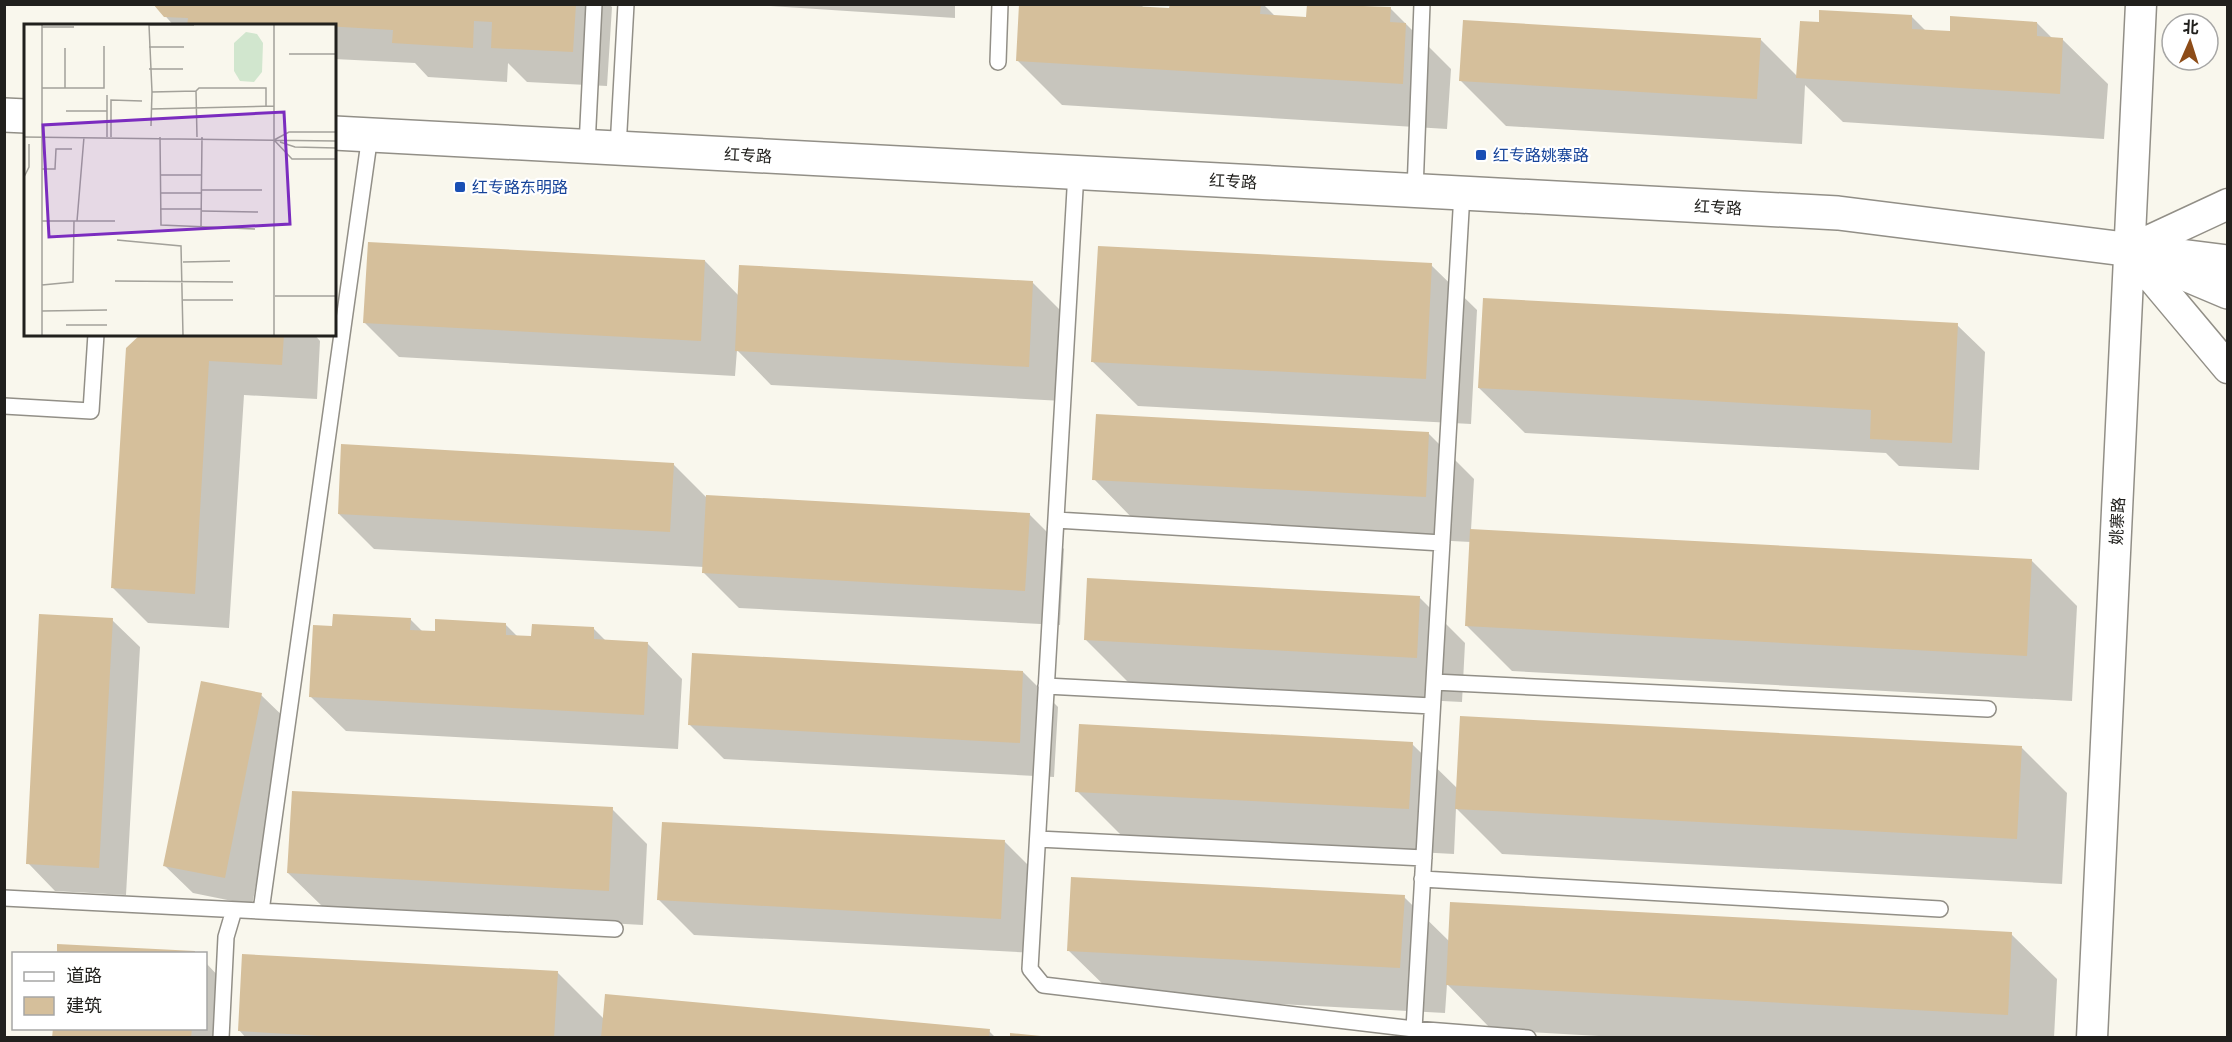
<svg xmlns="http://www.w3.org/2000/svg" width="2232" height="1042" font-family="'PT Sans','Noto Sans SC',sans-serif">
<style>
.shadow{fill:#0003}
.building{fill:#d5bf9b}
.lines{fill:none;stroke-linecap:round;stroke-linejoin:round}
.service-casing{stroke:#928f87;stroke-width:18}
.minor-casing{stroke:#928f87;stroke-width:33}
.tertiary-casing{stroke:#928f87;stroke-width:36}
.service{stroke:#fff;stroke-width:15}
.minor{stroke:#fff;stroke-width:30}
.tertiary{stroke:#fff;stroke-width:33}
.transit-dot{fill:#1a4fb4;stroke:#fff;stroke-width:2}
.labels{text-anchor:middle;stroke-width:4.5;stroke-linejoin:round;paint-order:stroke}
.street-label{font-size:16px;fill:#21201d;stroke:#fff}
.transit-label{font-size:16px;fill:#164399;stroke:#fff;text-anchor:start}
.inset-road{fill:none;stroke:#a3a19a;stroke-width:1.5}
.view{fill:#7b2cbf;fill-opacity:0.15;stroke:#7b2cbf;stroke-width:3}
.inset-edge{fill:none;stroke:#21201d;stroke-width:3}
</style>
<rect width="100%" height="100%" fill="#f9f7ed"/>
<path class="shadow" d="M155,4H609L612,7L607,86L527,82L508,63L507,82L428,77L415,63L334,59V26H174Z
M738,4H955V18Z
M1021,4H1140L1144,8L1171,10V4H1263L1275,16L1308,18V4L1390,8L1451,69L1447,129L1062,105L1017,60Z
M1912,17L1926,31L1951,32L2037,23L2052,38L2062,39L2108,84L2104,139L1843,122L1805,85L1802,144L1506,126L1461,81L1760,39L1798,77L1820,24Z
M705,261L739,296L1033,283L1067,317L1063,401L771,385L737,350L735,376L399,357L364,322Z
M1431,265L1477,310L1471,424L1138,406L1092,361Z
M1957,325L1985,352L1979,470L1899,466L1886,453L1525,433L1479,388Z
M144,334H314L320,341L317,399L244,395L229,628L148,623L113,588Z
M1429,434L1474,479L1471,530L2031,560L2077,606L2072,701L1512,671L1466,625L1471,542L1139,525L1094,479Z
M673,464L706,497L1029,514L1064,549L1060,625L739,608L704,573V567L374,549L339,514Z
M1420,598L1465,643L1462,702L1131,685L1085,639Z
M410,619L423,632L436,633L505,624L518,637L533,638L594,629L607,642L648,644L682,679L678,749L346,731L311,697L334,627Z
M112,620L140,647L126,895L55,891L28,863Z
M1023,672L1058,707L1054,777L724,759L689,724Z
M261,695L289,722L252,905L193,893L165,866Z
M1412,744L1458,789L2022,748L2067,793L2062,884L1502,854L1456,808L1454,854L1122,836L1077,791Z
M612,809L647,844L643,925L323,907L288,873Z
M1005,842L1040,877L1035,953L694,935L659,900Z
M1404,897L1450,942L2011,934L2057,979L2054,1038H1634L1492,1030L1447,984L1445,1013L1114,995L1068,950Z
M206,963L222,980L220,1038H54V1028H206Z
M557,972L604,1019L989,1031L996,1038H246L239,1030Z"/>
<path class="building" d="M153,4H576L573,52L491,48L492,22L474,21L473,48L392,43L393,30L274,23V26H187L188,18L164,17Z
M1019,4H1131V6L1169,8L1170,4H1261L1260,14L1306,17L1307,4L1391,7L1390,22L1406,23L1403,84L1016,61Z
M1819,10L1912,15V29L1950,31V16L2037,22V36L2063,38L2060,94L1796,78L1800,21L1819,22Z
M1463,20L1761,38L1757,99L1459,81Z
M368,242L705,260L701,341L363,323Z
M1098,246L1432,263L1426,379L1091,362Z
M739,265L1033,281L1029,367L735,351Z
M1483,298L1958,323L1952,443L1870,439L1871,410L1478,388Z
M141,334H284L282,365L209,361L195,594L111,588L126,348Z
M1096,414L1429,432L1426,497L1092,480Z
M341,444L674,463L670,532L338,514Z
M706,495L1030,513L1025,591L702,573Z
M1470,529L2032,559L2027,656L1465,626Z
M1087,578L1420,596L1417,658L1084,640Z
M39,614L113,618L99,868L26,864Z
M333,614L411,618L410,630L435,631V619L506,623V635L531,636L532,624L594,627V639L648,642L644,715L309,697L313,625L332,626Z
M692,653L1023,671L1020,743L688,725Z
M201,681L262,693L225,878L163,866Z
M1460,716L2022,746L2017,839L1455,809Z
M1079,724L1413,742L1409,809L1075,792Z
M292,791L613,807L609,891L287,873Z
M662,822L1005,840L1001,919L657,900Z
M1071,877L1405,895L1400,968L1067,951Z
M1450,902L2012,932L2008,1015L1446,985Z
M57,944L195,951V954H57Z
M242,954L558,971L554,1038H356L238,1031Z
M605,994L990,1029L989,1038H601Z
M53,1028H192L191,1038H52Z
M1010,1033L1041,1036V1038H1010Z"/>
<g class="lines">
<defs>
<path id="service" d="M998,62L1000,4
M587,146L594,4
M618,148L626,4
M1076,172L1030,969L1043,985L1414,1029L1528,1038
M1415,191L1422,4
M4,406L91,411L96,334
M1056,520L1442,543
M1434,682L1988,709
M1046,686L1432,706
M1038,839L1424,858
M1422,879L1940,909
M4,898L615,929
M261,911L370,135
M1414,1029L1462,193
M221,1038L226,937L234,910"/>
<path id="minor" d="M2228,204L2129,250L2228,368
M2092,1038L2141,4"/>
<path id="tertiary" d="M4,115L26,116
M334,133L1838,213L2228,262
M2164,265L2228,292"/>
</defs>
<use href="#service" class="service-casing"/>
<use href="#minor" class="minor-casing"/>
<use href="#tertiary" class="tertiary-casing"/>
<use href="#service" class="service"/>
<use href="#minor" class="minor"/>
<use href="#tertiary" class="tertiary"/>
</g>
<g class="transit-dot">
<rect x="1475" y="149" width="12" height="12" rx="3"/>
<rect x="454" y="181" width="12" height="12" rx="3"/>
</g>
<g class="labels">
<g class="street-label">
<text transform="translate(748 155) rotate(3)" y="6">红专路</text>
<text transform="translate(1233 181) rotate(3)" y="6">红专路</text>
<text transform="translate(1718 207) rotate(3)" y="6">红专路</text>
<text transform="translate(2117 521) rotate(-87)" y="6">姚寨路</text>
</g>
<g class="transit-label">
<text x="1493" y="161">红专路姚寨路</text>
<text x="472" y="193">红专路东明路</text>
</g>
</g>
<g transform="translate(24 24)">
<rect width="312" height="312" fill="#f9f7ed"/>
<path d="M222,8L233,10L239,19L238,48L230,58L216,57L210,47V19Z" fill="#d1e6ce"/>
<path class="inset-road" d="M125,1L128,68M125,1H170M250,1V311M312,1V31M18,3H50M125,23H160M265,30H312M125,45H159M18,64H80V22M41,64V24M172,67L175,64H242V82M127,85L250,82M42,87H83M127,102L128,68L172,67L173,113M0,113L312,117M83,113V71M87,113V76L118,77M136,113L137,201L231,205M250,116L268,135H312M250,116L265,108H312M256,118L271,123L312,124M18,145H31L32,125H48M136,151H178M0,153L5,143V120M178,166H238M136,169H178M136,185H178M178,187L234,188M18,197H91M53,197L60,113M177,204L178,113M93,216L157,222L159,311M159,238L206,237M91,257L209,258M18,261L49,258L50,197M251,272H312M159,276H209M18,287L83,286M42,301H83M18,311V1"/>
<path class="view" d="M260,88L266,200L25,213L19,101Z"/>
<rect width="312" height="312" class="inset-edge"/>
</g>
<rect width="2232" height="1042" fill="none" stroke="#21201d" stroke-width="12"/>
<rect x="12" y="952" width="195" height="78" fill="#ffffff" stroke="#a6a6a5" stroke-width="1.5"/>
<rect x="24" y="972" width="30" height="9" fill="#ffffff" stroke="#a6a6a5" stroke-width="1.5"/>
<text x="66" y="982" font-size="18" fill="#21201d">道路</text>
<rect x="24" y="997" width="30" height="18" fill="#d5bf9b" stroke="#a6a6a5" stroke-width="1.5"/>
<text x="66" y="1012" font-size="18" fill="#21201d">建筑</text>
<g transform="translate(2190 42) rotate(3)"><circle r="28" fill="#ffffff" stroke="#a6a6a5" stroke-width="1.5"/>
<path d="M0-4.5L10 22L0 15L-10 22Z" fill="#8d4c18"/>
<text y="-9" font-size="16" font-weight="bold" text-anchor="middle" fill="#21201d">北</text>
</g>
</svg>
